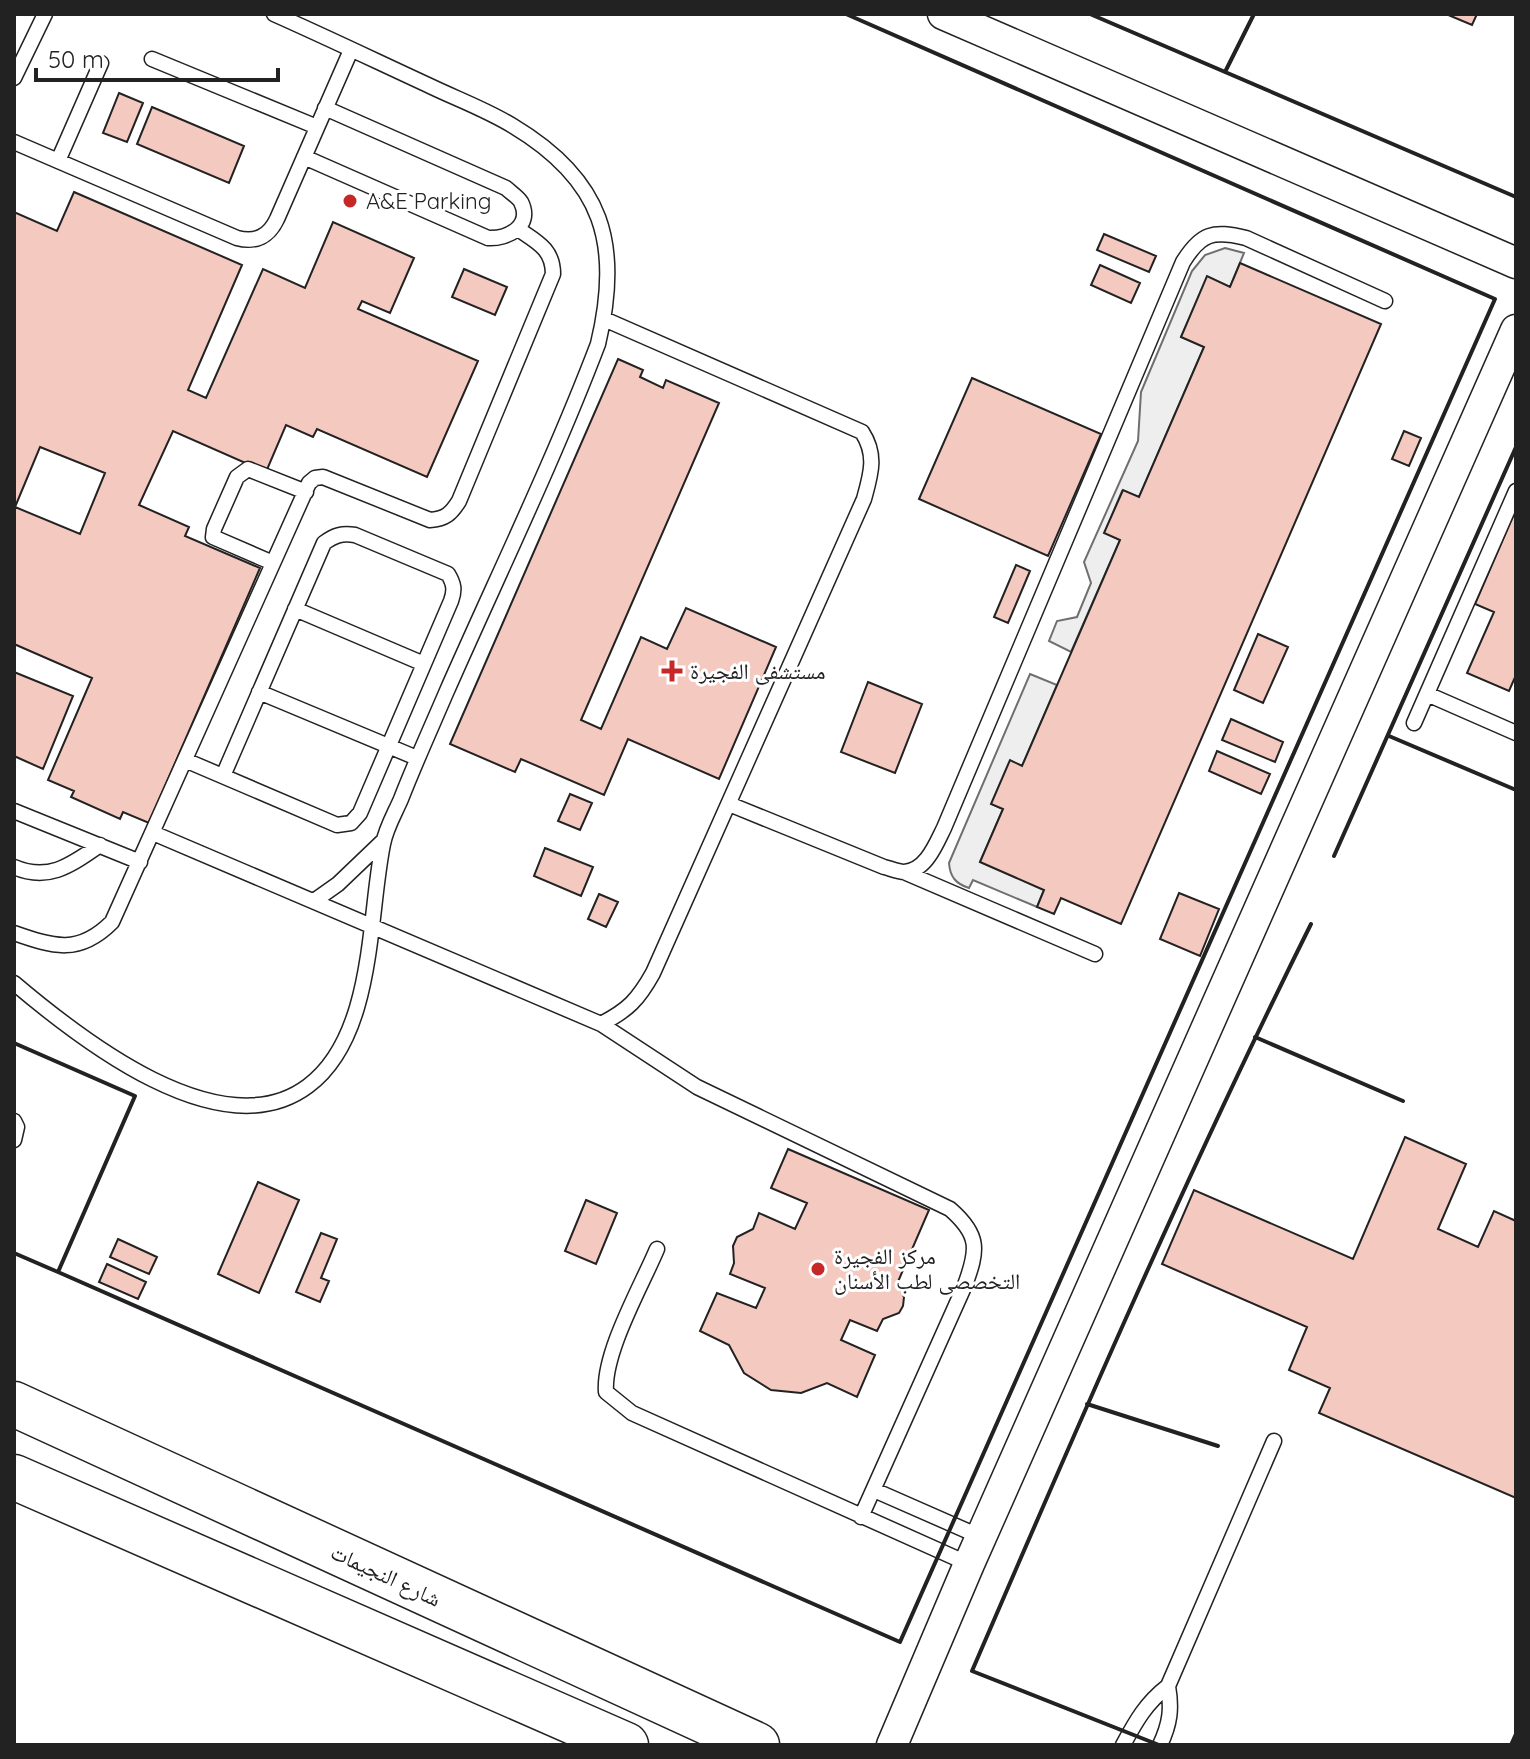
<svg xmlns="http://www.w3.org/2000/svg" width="1530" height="1759" font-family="Quicksand,'Noto Naskh Arabic',sans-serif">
<rect width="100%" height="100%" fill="#fff"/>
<!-- green -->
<path fill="#eee" stroke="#6f6f6f" stroke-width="2" d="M1225,248l19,5 -14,34 -22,-10 -27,60 23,10 -65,150 -17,-6 -17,41 15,8 -49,112 -22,-11 8,-20 20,-4 14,-34 -7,-21 54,-121 3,-49 51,-121 13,-16z
M1030,674l27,11 -35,81 -11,-5 -19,43 11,5 -23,53 64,28 -7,17 -64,-27 -4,8c-13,-4 -19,-11 -20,-25z"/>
<!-- building -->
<path fill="#f3c9c0" stroke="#222" stroke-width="2" fill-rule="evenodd" d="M1446,14h31l-5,11z
M119,93l24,10 -16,39 -24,-9z
M152,107l92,39 -15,37 -92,-39z
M74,192l168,73 -54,125 18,8 57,-129 42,19 28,-66 81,36 -24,55 -28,-12 -4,8 120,52 -51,116 -110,-48 -4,8 -27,-12 -20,47 -93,-41 -34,74 50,22 -4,9 75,32 -111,255 -26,-11 -3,7 -49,-22 3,-6 -26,-11 44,-102 -78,-34v-432l43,19zM40,447l65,26 -25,61 -65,-27z
M1104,234l52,22 -7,16 -52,-22z
M1240,263l141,61 -260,600 -60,-26 -7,16 -17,-7 7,-17 -64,-28 23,-53 -12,-5 19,-44 12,6 98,-226 -16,-7 19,-43 16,7 65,-150 -23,-10 26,-61 23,11z
M1100,265l40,18 -9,20 -40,-18z
M464,269l43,18 -12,28 -43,-18z
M618,359l25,11 -3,7 23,11 3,-8 53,23 -138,317 20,9 40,-92 26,12 19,-41 90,39 -57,132 -91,-40 -24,56 -83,-36 -6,13 -65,-28z
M972,378l129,56 -53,122 -129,-57z
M1404,431l17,7 -12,28 -17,-7z
M1516,509v166l-7,16 -42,-18 27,-61 -19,-8z
M1016,565l14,6 -22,52 -14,-6z
M1258,634l30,13 -25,56 -29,-13z
M14,672l59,24 -30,73 -29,-13z
M868,682l54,22 -27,69 -54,-21z
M1231,719l52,23 -8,20 -53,-22z
M1217,751l53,23 -9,20 -52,-23z
M570,794l22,9 -12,27 -22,-9z
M545,848l48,19 -12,29 -47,-20z
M1179,893l40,16 -19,47 -40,-17z
M599,894l19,8 -12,25 -18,-8z
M1405,1137l61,27 -28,65 40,18 16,-36 22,10v277l-197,-85 11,-25 -41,-18 18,-43 -145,-63 32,-74 159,69z
M788,1149l141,61 -32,74 7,13 -1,9 -4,7 -16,6 -6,12 -27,-11 -9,20 34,15 -18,42 -30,-14 -26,10 -30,-3 -27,-17 -15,-28 -29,-14 17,-38 39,15 9,-20 -35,-14 4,-11 -1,-17 4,-9 16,-8 6,-16 36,16 12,-26 -36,-15z
M258,1182l41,18 -40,93 -41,-19z
M586,1200l31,13 -21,51 -31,-13z
M321,1233l16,6 -16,39 8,3 -9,21 -24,-10z
M118,1239l39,18 -8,17 -39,-17z
M107,1264l39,18 -8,17 -39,-17z"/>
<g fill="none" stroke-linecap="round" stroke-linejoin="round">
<!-- service casing -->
<g stroke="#222" stroke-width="17">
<path id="service" d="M152,59l165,68
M14,78l31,-64
M14,142l223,96c19,5 32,-2 40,-19l74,-169
M304,157l184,81c20,1 45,-12 33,-36 -3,-5 -11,-10 -15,-14l-181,-80
M58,161l43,-98
M273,563l-60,-26 1,-8 23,-52 11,-8 58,23
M295,609l129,55
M259,692l158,66
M1427,694l89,39
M1414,723l102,-232
M185,760l152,65 14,-2 9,-10 91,-212c4,-11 3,-17 -3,-27l-93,-39c-13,-2 -20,0 -31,8l-101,233
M729,804l155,63c5,1 14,5 20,5 22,-1 32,-28 40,-44l239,-566c18,-29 30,-32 63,-24l139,63
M14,811l126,51
M153,833l448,191 96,63 253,122c30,26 28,41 15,76l-104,232
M14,867c35,15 57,-2 86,-22
M904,872l191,82
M314,901l24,-17 46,-44
M14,933c40,14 65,22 98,-11l197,-439 6,-5 8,-1 107,43c15,-1 21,-6 29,-19l94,-227c0,-25 -16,-32 -35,-45
M14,983c65,55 207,168 294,103 67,-50 60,-169 75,-242 3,-16 12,-31 18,-45 14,-36 30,-71 45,-106 51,-116 107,-231 152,-349 24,-100 5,-164 -85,-218 -26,-16 -56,-27 -83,-40 -52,-24 -104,-49 -156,-72
M601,1024c27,-14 37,-24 52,-51l211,-474c7,-25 13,-44 -2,-67l-258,-113
M14,1121l3,6 -3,13
M657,1249c-16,38 -54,104 -51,143l26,21 337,151
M874,1490l107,47
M1123,1745c13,-24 23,-42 45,-59l106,-245
M1160,1745c10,-21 12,-36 8,-59"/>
</g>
<!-- minor casing -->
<g stroke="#222" stroke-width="33">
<path id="minor" d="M943,14l573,249
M892,1745l77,-181 547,-1234"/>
</g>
<!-- primary casing -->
<g stroke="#222" stroke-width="47">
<path id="primary" d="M14,1404l743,341
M14,1477l612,268"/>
</g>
<!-- service -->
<use href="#service" stroke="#fff" stroke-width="14"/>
<!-- minor -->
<use href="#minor" stroke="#fff" stroke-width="30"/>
<!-- primary -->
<use href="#primary" stroke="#fff" stroke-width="44"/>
<!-- wall -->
<path stroke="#222" stroke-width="4" d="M1090,14l426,183
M1225,72l29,-58
M1389,736l127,54
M1334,856l182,-409
M1255,1037l148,64
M14,1043l121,53 -77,176 842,370 595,-1343 -649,-285
M14,1253l44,19
M1087,1404l131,42
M1159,1745l-187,-74c108,-251 217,-502 339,-747
M1511,1745l5,-11"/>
</g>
<!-- markers -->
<g fill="#c62828" stroke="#fff" stroke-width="3">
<circle cx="350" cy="201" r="8"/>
<path d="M668 659h8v8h8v8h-8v8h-8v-8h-8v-8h8z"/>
<circle cx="818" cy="1269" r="8"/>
</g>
<g text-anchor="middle" stroke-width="6" stroke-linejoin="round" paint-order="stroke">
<!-- poi labels -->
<g font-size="22" fill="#222" stroke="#fff" text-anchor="start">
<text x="366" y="209">A&amp;E Parking</text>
<text x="690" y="679">مستشفى الفجيرة</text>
<text x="834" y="1264">مركز الفجيرة<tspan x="834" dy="25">التخصصى لطب الأسنان</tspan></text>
</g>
<!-- street labels -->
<g font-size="22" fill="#222" stroke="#fff">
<text transform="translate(386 1575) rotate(25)" y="8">شارع النجيمات</text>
</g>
</g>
<!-- border -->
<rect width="1530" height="1759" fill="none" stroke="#222222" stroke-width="32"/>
<!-- scale -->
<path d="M36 68v12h242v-12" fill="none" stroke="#222222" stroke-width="4"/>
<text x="48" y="68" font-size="24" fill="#222222" stroke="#ffffff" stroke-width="6" paint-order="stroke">50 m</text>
</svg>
